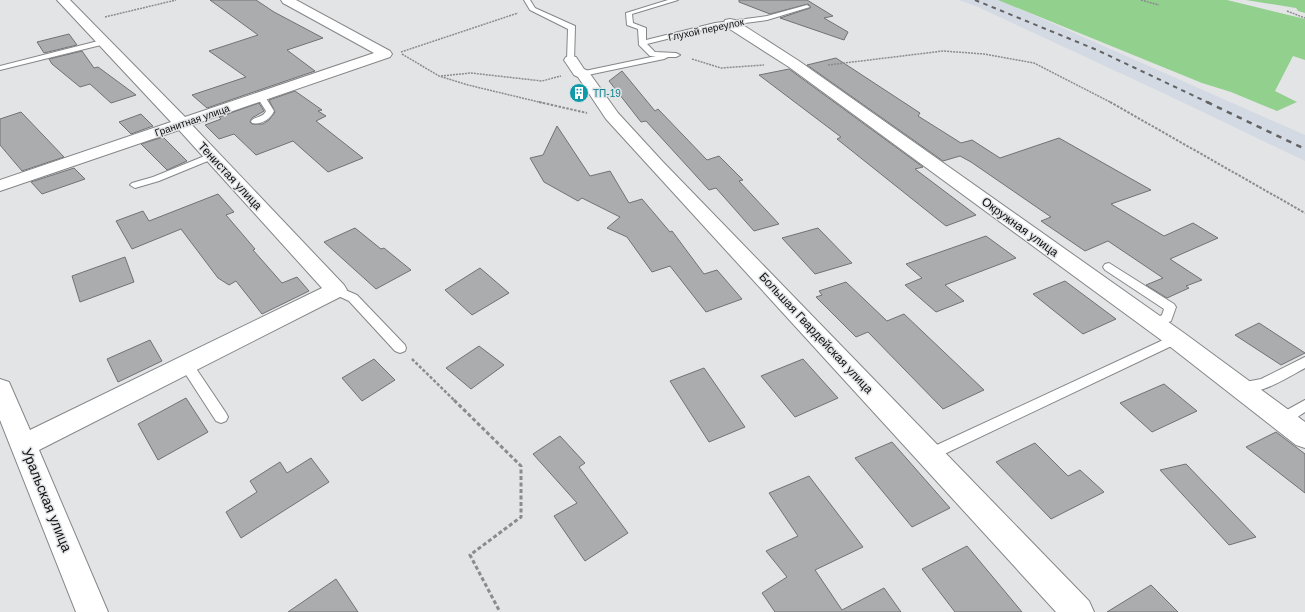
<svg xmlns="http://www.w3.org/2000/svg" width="1305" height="612" font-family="Helvetica,sans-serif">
<rect width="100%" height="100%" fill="#e3e4e6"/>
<!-- built -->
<path fill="#d4dae3" d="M959,0h39l6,2 301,133v26l-142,-68 -185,-86z"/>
<!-- green -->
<path fill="#92d08d" d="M998,0h229l78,19v41l-12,-4 -18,35 22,11 -20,9 -46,-19 -29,-9z
M1246,0h59v13l-7,-2 -2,-3z"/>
<!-- building -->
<path fill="#aaacae" stroke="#717275" d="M210,0h46l18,12 49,26 -36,12 28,21 -108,37 -15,-13 54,-18 -37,-26 49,-16z
M739,0h68l26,16 -9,2 24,14 -4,8 -64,-22 30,-10 1,-1 -3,-3 -38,10 -31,-12z
M69,34l8,11 -33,8 -7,-11z
M82,51l12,17 4,-1 38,28 -25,8 -21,-19 -10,3 -28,-23 -3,-5z
M836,58l84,55 -2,3 43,27 11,-3 28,18 59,-20 92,52 -40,14 53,32 29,-13 25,15 -48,21 32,21 -16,6 3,2 -22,10 -21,-13 17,-7 -55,-37 -23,10 -44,-30 10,-4 -80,-55 -11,-6 -17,5 -136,-96z
M789,69l134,98 -8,2 61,46 -30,11 -109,-87 4,-2 -82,-62z
M622,71l33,40 3,-2 49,51 12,-4 24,24 -4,1 40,43 -25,7 -38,-43 -7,2 -63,-69 -5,1 -32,-41z
M295,91l27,19 -4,1 8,5 -10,5 47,37 -35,14 -35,-31 -37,14 -22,-21 -15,5 -14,-14 16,-6 -2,-2 40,-14 5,8 -12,7 -2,4 2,2h11l6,-4 6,-8 -6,-12z
M21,112l43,45 -42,14 -22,-26v-26z
M141,114l12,12 -22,8 -12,-12z
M557,126l33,50 20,-5 19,32 13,-4 28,33 2,-1 32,43 13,-4 25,29 -36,13 -36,-46 -18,6 -25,-35 -20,-9 13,-11 -38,-19 -4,3 -34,-19 -14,-24 13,-3z
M163,137l24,24 -20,9 -26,-26z
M74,168l11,11 -43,15 -11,-12z
M218,194l16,18 -8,3 29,34 -2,1 29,33 15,-6 12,14 -47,23 -26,-33 -7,4 -11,-7 -37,-49 -49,20 -16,-28 27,-10 6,10z
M355,228l26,21 3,-1 27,22 -35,19 -52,-47z
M818,228l34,35 -37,11 -33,-36z
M986,236l30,22 -71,27 19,16 -28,11 -31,-27 17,-7 -16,-14z
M125,257l9,25 -54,20 -8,-26z
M480,268l29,25 -37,22 -27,-25z
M1065,281l51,38 -33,15 -50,-40z
M846,282l41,39 17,-7 80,76 -41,19 -75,-77 -12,5 -40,-40 6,-2 -3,-4z
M1259,323l46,30 -24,12 -46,-30z
M150,340l12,21 -44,21 -11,-23z
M479,346l25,19 -33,24 -25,-21z
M374,359l21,21 -33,21 -20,-23z
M803,359l35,39 -43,19 -34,-41z
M704,368l41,59 -36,15 -39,-61z
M1164,384l33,27 -45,21 -32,-29z
M186,398l22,34 -50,28 -20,-36z
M1276,432l29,22v39l-59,-46z
M560,436l25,27 -6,4 49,66 -43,28 -31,-45 23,-13 -44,-49z
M892,442l58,66 -38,19 -57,-69z
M1035,443l33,33 12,-6 24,22 -53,27 -55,-57z
M311,458l18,24 -88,56 -15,-26 31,-20 -7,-11 30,-19 7,11z
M1186,464l70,73 -27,8 -69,-75z
M809,476l54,71 -48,23 27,40 42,-22 17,24h-126l-13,-19 25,-16 -21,-26 32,-15 -29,-43z
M967,546l55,66h-67l-33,-43z
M336,579l22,33h-70z
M1151,585l27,27h-71z"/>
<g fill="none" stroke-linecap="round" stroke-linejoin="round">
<!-- service casing -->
<g stroke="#848688" stroke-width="2">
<path id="service" d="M524,0h6l5,8 40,18 -1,36h-3l-4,-2 1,-31 -38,-19z
M668,0h10l-46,14 1,9 13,5v12l69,-17 52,-7 40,-11 3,2 -43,13 -52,7 -68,17 8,8 21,1 4,2 -4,2h-8l-4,2 -81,17h-3v-4l76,-16h-6l-11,-11 -1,-16 -11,-4 -1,-12z
M102,40l4,2 -1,2 -105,26v-4z
M261,94l3,1 10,16c-3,8 -13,14 -22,12l-1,-2c4,-5 12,-3 15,-10l-9,-14z
M212,153l5,3 -2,2 -56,23 -24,7 -5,-3 2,-2 21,-6z
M1109,263l65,41 2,3 -5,14 -16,7 -4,-1 -2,-3 2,-3 11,-6 2,-6 -59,-39 -2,-3 2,-3z
M336,286l21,9 48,50 1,3 -1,3 -5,2 -5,-2 -46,-50 -17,-8 -2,-3 2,-3z
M1176,334l4,2 2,3 -2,3 -244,116 -5,2 -5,-2 -2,-4 2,-4z
M1305,357v11c-18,10 -49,30 -70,24l-2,-4 2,-4 26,-5z
M186,359l5,2 35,52 2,4 -2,4 -5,2 -5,-2 -35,-54 -2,-3 2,-3z
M1305,400v12c-8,5 -19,15 -29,12l-2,-4 2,-4z"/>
</g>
<!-- minor casing -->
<g stroke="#848688" stroke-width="2">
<path id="minor" d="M57,0h13l115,117 189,-64 -91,-50 -2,-3h15l94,51 2,3 -2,3 -198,68 152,160 3,5 -3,5 -305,155 69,162h-32l-76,-192v-41l9,3 21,48 292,-142 -143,-158 -179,61v-11l171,-58z
M730,19l5,1 64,41 385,272 121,89v26l-9,-3 -128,-100 -379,-278 -64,-41 -1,-3 1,-3z
M571,56l5,1 8,12 4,2 30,42 45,49 426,439 5,11h-38l-450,-493 -28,-42 -4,-2 -10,-15 2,-3z"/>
</g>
<!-- path-far3 -->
<path stroke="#8a8b8d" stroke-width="1.5" stroke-dasharray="2 1" stroke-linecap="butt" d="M1141,0l18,5
M1287,11l18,7
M105,17l71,-17
M401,52l117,-39
M402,54l37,22 29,9 75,18
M692,59l29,9 43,-3
M828,65l115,-14 41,3 50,9 78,40
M441,76l30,-3 71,8 19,-5"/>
<!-- path-far2 -->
<path stroke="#8a8b8d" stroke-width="2" stroke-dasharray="2.5 1.5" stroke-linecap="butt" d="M539,102l48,11
M1110,102l195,111"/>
<!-- path-far1 -->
<path stroke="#8a8b8d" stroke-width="2.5" stroke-dasharray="3 2" stroke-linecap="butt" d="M412,359l43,42"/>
<!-- path -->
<path stroke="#8a8b8d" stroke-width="3" stroke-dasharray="4 2.5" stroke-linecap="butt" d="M454,400l67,66v51l-51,38 30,57"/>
<!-- service -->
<use href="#service" fill="#fff" fill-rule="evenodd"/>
<!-- minor -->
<use href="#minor" fill="#fff" fill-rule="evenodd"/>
<!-- rail-far1 -->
<path stroke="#636364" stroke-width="2" stroke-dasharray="4.5 4.5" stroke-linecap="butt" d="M975,0l122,50 112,53"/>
<!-- rail -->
<path stroke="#636364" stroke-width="2.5" stroke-dasharray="5.5 5.5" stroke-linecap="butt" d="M1207,102l98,47"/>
</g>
<!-- icons -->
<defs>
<g id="building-disc" transform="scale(1)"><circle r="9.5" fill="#0f9aa8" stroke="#e3e4e6"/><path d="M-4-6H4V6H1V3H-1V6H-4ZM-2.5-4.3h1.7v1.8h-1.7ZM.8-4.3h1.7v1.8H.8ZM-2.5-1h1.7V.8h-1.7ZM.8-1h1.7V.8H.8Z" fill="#fff"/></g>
</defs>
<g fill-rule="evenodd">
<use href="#building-disc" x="579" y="93"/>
</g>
<g text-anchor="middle" stroke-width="3" stroke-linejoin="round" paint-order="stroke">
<!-- far-street labels -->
<g font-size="10" fill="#101011" stroke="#e3e4e6">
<text transform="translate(706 29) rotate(-12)" y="4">Глухой переулок</text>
<text transform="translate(192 120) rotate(-19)" y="4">Гранитная улица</text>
</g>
<!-- far-culture labels -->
<g font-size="10" fill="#0d838f" stroke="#e3e4e6" text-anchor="start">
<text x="593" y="97">ТП-19</text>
</g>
<!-- street labels -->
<g font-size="12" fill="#101011" stroke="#e3e4e6">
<text transform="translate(230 176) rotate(47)" y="4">Тенистая улица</text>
<text transform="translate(1020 227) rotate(36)" y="4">Окружная улица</text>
<text transform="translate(816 333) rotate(47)" y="4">Большая Гвардейская улица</text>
</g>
<!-- near-street labels -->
<g font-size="14" fill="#101011" stroke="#e3e4e6">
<text transform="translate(47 500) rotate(68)" y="5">Уральская улица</text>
</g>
</g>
</svg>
